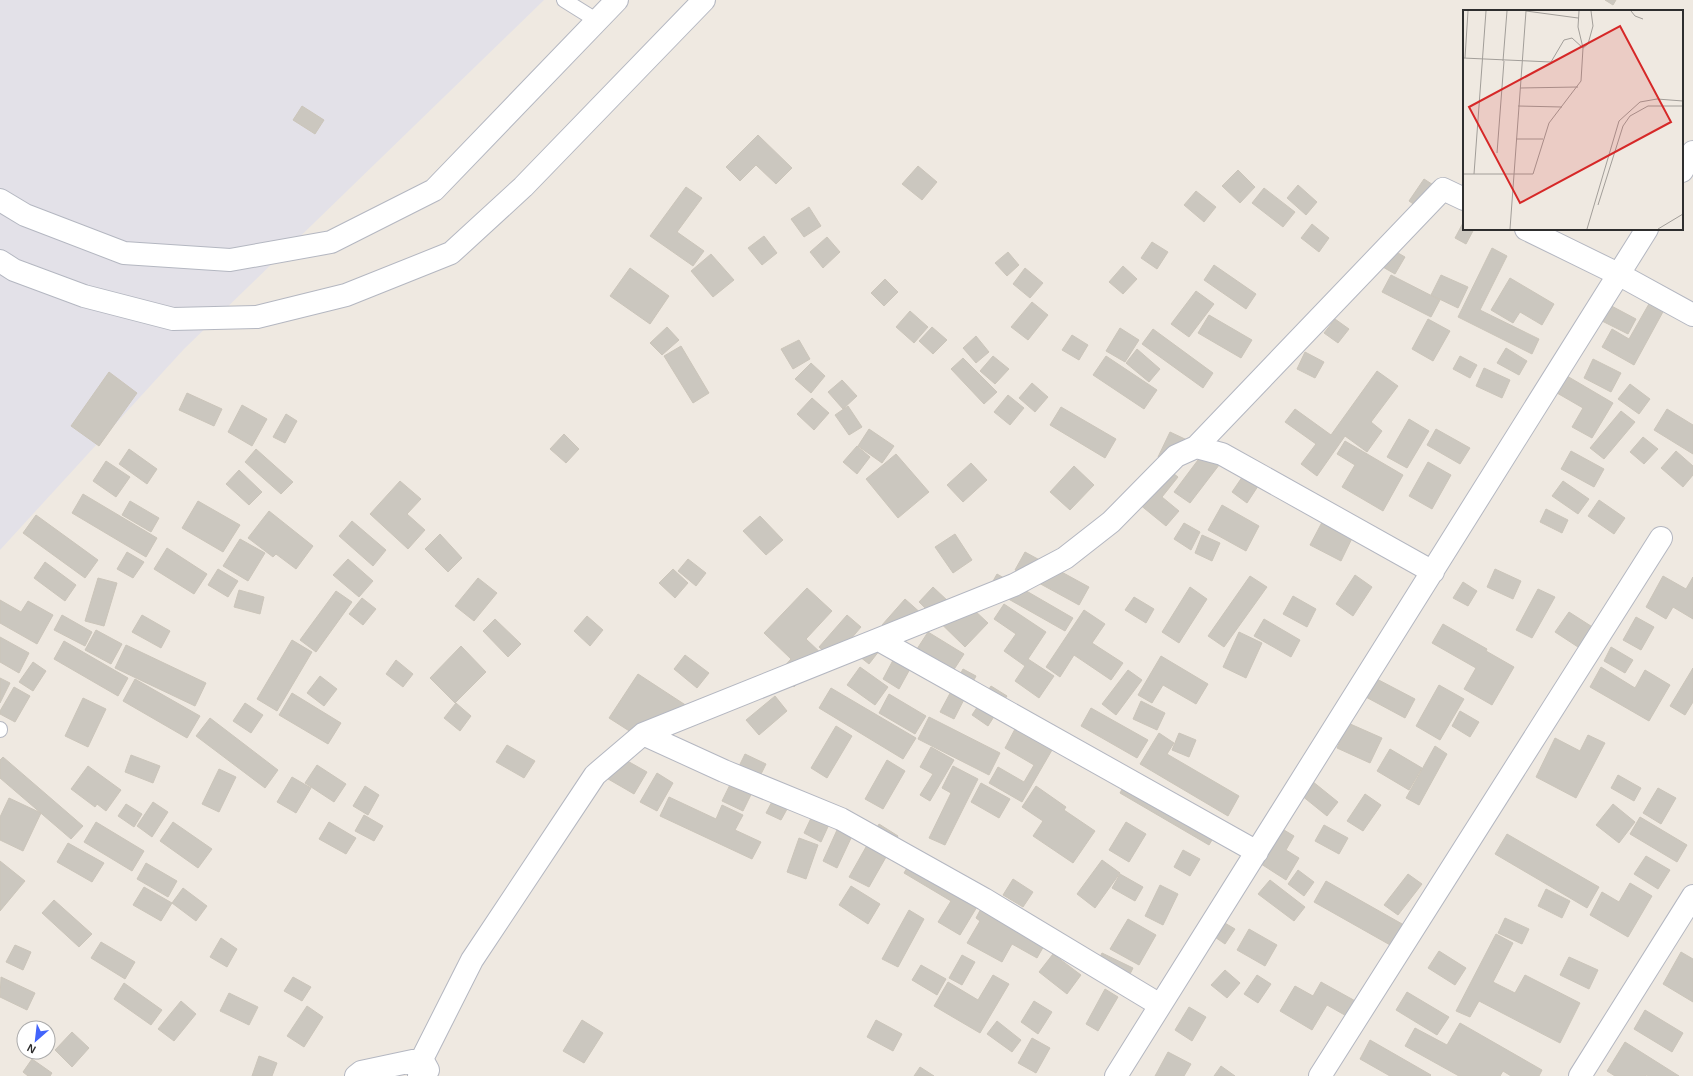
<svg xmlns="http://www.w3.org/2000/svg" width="1693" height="1076" font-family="Helvetica,sans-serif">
<rect width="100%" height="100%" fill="#efe9e1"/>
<!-- industrial -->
<path fill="#e3e1e8" d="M0,0h544l-360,349 -184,201z"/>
<!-- building -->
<path fill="#cbc7bf" stroke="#cbc5ba" d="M1605,0h11l-3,5z
M302,106l22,14 -9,14 -22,-14z
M758,135l34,33 -16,16 -20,-19 -16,16 -14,-14z
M918,166l19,16 -15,18 -20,-16z
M1238,170l17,17 -15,16 -18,-17z
M1424,179l14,9 -16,22 -13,-9z
M1298,185l19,17 -11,13 -19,-17z
M686,187l16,11 -25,34 27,19 -11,15 -43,-30z
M1264,188l31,24 -12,15 -31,-24z
M1196,191l20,16 -12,15 -20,-17z
M809,207l12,19 -17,11 -13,-18z
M1464,221v8h10l-8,15 -11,-6z
M1312,224l17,14 -10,14 -18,-14z
M764,236l13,17 -15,12 -14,-17z
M827,237l13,15 -17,16 -13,-16z
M1152,242l16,10 -11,17 -16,-11z
M1379,242l26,15 -10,17 -26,-15z
M1492,248l15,8 -27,54 59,29 -7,15 -74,-37z
M1008,252l11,13 -12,11 -12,-13z
M711,254l23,26 -21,17 -22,-26z
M1214,265l42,29 -10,15 -42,-29z
M1123,266l14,13 -14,15 -14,-12z
M630,268l39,28 -19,28 -40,-28z
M1025,268l18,15 -13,15 -17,-14z
M1391,275l49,25 -9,17 -49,-25z
M1441,275l27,12 -10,21 -27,-13z
M1510,278l44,26 -12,21 -22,-13 -7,11 -22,-13z
M885,279l13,13 -14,14 -13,-13z
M1196,291l18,13 -25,33 -18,-13z
M1032,302l16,13 -20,25 -17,-13z
M1604,302l32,17 -8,15 -32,-16z
M1650,302l14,8 -30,55 -32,-18 10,-18 17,10z
M910,311l18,16 -14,16 -18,-16z
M1209,315l43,25 -11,18 -43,-25z
M1335,319l14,10 -11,14 -14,-10z
M1428,319l22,12 -17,30 -21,-12z
M667,327l12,13 -17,15 -12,-12z
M932,327l15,13 -14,14 -14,-13z
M1120,328l19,12 -14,22 -19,-11z
M1153,329l60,44 -10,15 -61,-44z
M1072,335l16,10 -9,15 -17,-10z
M976,336l13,16 -13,11 -13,-15z
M799,340l11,19 -17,10 -12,-20z
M681,346l28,47 -16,10 -29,-47z
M1506,348l21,13 -8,14 -22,-12z
M1137,349l23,20 -11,13 -23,-19z
M1305,352l19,10 -9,16 -18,-9z
M993,356l16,13 -14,15 -15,-13z
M1106,356l51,34 -13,19 -51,-34z
M1460,356l17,9 -7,13 -17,-9z
M963,358l34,34 -13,12 -33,-35z
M1593,359l28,14 -10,19 -27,-14z
M811,363l14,13 -14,17 -16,-14z
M1484,368l26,12 -8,18 -26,-12z
M1377,371l21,15 -27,36 11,9 -15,21 -22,-16 -28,40 -16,-12 15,-20 -31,-22 10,-13 36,26z
M109,372l28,21 -38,53 -28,-20z
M1567,376l46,27 -21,35 -20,-11 11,-19 -26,-15z
M842,380l15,16 -14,13 -15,-17z
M1032,383l16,14 -13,15 -16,-14z
M1630,384l20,15 -11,15 -21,-15z
M187,393l35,16 -8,17 -35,-16z
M1008,395l16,13 -14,17 -16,-13z
M812,398l17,15 -15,17 -17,-16z
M242,405l25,14 -15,27 -24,-14z
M848,406l14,21 -13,8 -14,-20z
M1061,407l55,32 -11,19 -55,-33z
M1667,409l26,16v29l-39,-24z
M1621,411l14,11 -31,37 -14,-11z
M286,414l11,7 -12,22 -12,-6z
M1409,419l20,12 -22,37 -20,-11z
M869,429l25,17 -12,17 -24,-17z
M1436,429l34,19 -10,16 -33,-19z
M1170,432l17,8 -12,25 -17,-8z
M564,434l15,15 -13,14 -16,-14z
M1643,437l15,12 -14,15 -14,-12z
M1213,440l16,12 -39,51 -16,-11z
M1345,441l58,34 -20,36 -41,-24 13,-22 -18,-11z
M857,446l13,11 -13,17 -14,-12z
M129,449l28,20 -10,15 -28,-20z
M256,449l37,33 -12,12 -36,-32z
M1571,451l33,18 -10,18 -33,-18z
M1676,451l17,15v9l-10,12 -22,-19z
M896,454l33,38 -31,26 -32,-39z
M1156,460l22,17 -16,20 17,14 -13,15 -38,-31z
M106,461l24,16 -14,20 -23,-16z
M1428,462l23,13 -19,34 -23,-13z
M971,463l16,17 -24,22 -16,-17z
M1074,466l20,19 -24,25 -20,-18z
M1249,467l15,10 -17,26 -15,-11z
M239,470l23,22 -13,13 -23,-21z
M400,481l21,18 -14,15 18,16 -17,19 -38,-35z
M1563,481l26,18 -11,15 -26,-18z
M83,494l74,44 -11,19 -74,-44z
M1599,500l26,18 -11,16 -26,-18z
M130,501l29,17 -8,14 -29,-17z
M198,501l42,24 -17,27 -41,-24z
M1222,505l37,21 -13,25 -38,-21z
M1546,509l22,11 -6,13 -22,-11z
M269,511l44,35 -17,23 -20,-15 -3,3 -25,-19z
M1328,511l30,15 -17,35 -31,-16z
M36,515l62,45 -13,18 -62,-45z
M760,516l23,24 -17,15 -23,-24z
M352,521l34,29 -13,16 -34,-30z
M1184,523l16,9 -9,18 -17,-11z
M440,534l22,24 -14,14 -23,-23z
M955,534l17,26 -19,13 -18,-26z
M1202,535l18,8 -8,18 -17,-8z
M240,539l25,14 -17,28 -25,-15z
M167,548l40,26 -13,20 -40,-25z
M127,552l17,10 -11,16 -16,-9z
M1025,552l64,35 -10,18 -64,-35z
M348,559l25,22 -14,16 -26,-22z
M688,559l18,14 -10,13 -18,-15z
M45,562l31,23 -11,16 -31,-23z
M218,569l20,12 -10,16 -20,-12z
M673,569l15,14 -13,15 -16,-15z
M1495,569l26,12 -8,18 -26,-12z
M997,574l76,44 -8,13 -76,-43z
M1355,575l17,12 -19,29 -17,-12z
M1250,576l17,11 -43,60 -16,-11z
M1663,576l23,13 7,-12v42l-20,-12 -7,12 -20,-12z
M98,578l19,5 -13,43 -19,-5z
M478,578l19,15 -23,28 -19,-15z
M1463,582l14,9 -9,15 -15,-8z
M933,587l32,30 8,-8 15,14 -23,24 -46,-45z
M1190,587l17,12 -28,44 -17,-11z
M807,588l25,23 -26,28 18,17 -30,31 -15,-15 12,-13 -27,-26z
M1538,589l17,8 -23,41 -16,-8z
M239,590l25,7 -4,17 -26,-7z
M336,591l16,11 -36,50 -16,-12z
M1293,596l23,13 -9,18 -24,-13z
M1134,597l20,12 -8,14 -21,-13z
M362,598l14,11 -13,16 -14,-11z
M905,599l18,16 -24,26 -17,-16z
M0,600l21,12 7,-11 25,14 -16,29 -37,-21z
M1004,604l42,28 -18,27 26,17 -15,22 -24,-17 10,-15 -21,-15 12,-17 -22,-15z
M1084,610l21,14 -13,19 31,20 -12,17 -37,-25 -14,22 -14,-10z
M1569,612l25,16 -13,21 -26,-17z
M62,615l30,17 -7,14 -31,-16z
M142,615l28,16 -9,17 -29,-16z
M847,615l14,12 -28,33 -14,-13z
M587,616l16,14 -13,16 -16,-15z
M1636,617l18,10 -13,23 -18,-10z
M495,619l26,25 -13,13 -25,-26z
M1264,619l36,21 -9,17 -37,-21z
M1443,624l44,25 -1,2 28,16 -22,38 -28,-16 12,-21 -44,-25z
M96,630l26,14 -11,20 -26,-14z
M928,632l36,22 -11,17 -36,-22z
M1239,632l23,11 -16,35 -23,-11z
M0,637l29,16 -10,20 -19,-11z
M292,640l20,12 -35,59 -20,-12z
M64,641l64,37 -10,18 -64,-37z
M886,642l-17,22 -14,-11z
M126,645l80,38 -11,23 -80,-38z
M461,646l25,26 -31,31 -25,-25z
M1611,647l22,13 -8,13 -21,-12z
M899,649l17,9 -17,31 -16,-10z
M685,655l24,18 -12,15 -23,-19z
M1161,656l47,28 -12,20 -33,-19 -11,18 -14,-8z
M396,660l17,14 -10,13 -17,-13z
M33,662l13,9 -13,20 -14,-9z
M860,667l28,20 -13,18 -28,-20z
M1601,667l34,21 10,-18 25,15 -21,36 -59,-34z
M1693,668v34l-8,13 -15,-9z
M963,669l13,7 -22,43 -14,-7z
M1128,670l14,10 -26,35 -14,-11z
M638,674l49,32 -28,44 -50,-32z
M320,676l17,13 -13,17 -17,-13z
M1373,677l42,22 -10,19 -41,-22z
M0,678l10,5 -10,20z
M135,679l65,37 -13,22 -64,-37z
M1439,685l25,14 -24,41 -24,-14z
M991,686l16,10 -19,30 -16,-11z
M14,687l16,9 -15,26 -15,-8v-3z
M831,688l85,50 -13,21 -84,-51z
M292,693l49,30 -13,21 -49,-29z
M889,694l37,22 -11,18 -36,-21z
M775,696l12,15 -28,24 -13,-15z
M83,698l23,11 -18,38 -23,-11z
M1141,701l24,12 -8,17 -24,-11z
M245,703l18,12 -12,18 -18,-12z
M456,703l15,13 -11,15 -16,-13z
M1091,708l57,32 -11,18 -56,-32z
M1460,711l19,11 -9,15 -18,-11z
M929,717l71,36 -11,22 -71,-36z
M210,718l68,52 -13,18 -69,-52z
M1348,723l34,15 -12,25 -33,-15z
M836,726l16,10 -25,42 -16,-10z
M1015,729l37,21 -30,52 -33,-19 9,-16 26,15 10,-17 -29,-17z
M1159,733l15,10 -7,11 72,42 -11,20 -88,-52z
M1179,733l17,7 -7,17 -17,-7z
M1588,735l17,8 -29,55 -40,-21 19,-39 25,13z
M507,745l28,16 -11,17 -28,-16z
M1435,746l12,8 -28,51 -13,-7z
M931,747l23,13 -24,41 -10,-6 13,-21 -13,-7z
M1390,749l32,19 -13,22 -32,-19z
M615,754l32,18 -13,22 -31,-18z
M745,754l21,10 -23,47 -21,-10z
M131,755l29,11 -7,17 -28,-11z
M3,757l80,69 -12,13 -71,-61v-18z
M887,760l18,11 -22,38 -18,-10z
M317,765l29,19 -12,18 -29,-19z
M88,766l33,24 -15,21 -9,-7 -2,3 -24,-18z
M953,766l25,13 -33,66 -16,-7 22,-45 -9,-5z
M219,769l17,8 -17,35 -17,-8z
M657,773l16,10 -16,28 -17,-9z
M1131,773l90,52 -12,20 -89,-52z
M1618,775l23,13 -7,13 -23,-13z
M292,777l19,11 -15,25 -19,-11z
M1312,781l26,21 -11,14 -26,-21z
M782,783l15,8 -16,29 -15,-7z
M981,783l29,16 -11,19 -28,-16z
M365,786l14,9 -11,20 -15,-9z
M1036,786l30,21 -2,3 31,21 -22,32 -40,-27 10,-15 -21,-14z
M1658,788l18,10 -15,26 -18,-11z
M1365,794l16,11 -18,26 -16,-10z
M669,797l47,22 6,-14 21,10 -8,15 26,12 -9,17 -92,-43z
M9,798l32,15 -18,38 -23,-11v-23z
M819,801l17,8 -15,33 -17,-9z
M153,802l15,10 -16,25 -15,-11z
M126,804l16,10 -8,13 -16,-11z
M1613,804l22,18 -16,21 -23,-18z
M364,815l19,11 -9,15 -19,-10z
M1640,817l47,28 -10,17 -47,-28z
M96,822l48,29 -12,20 -48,-29z
M173,822l39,27 -14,19 -38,-27z
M329,822l27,16 -10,16 -27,-15z
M1126,822l20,12 -17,28 -20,-12z
M879,824l19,12 -29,51 -20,-10z
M1324,825l24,13 -9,16 -24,-13z
M1279,827l15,9 -8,14 13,8 -13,22 -28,-18z
M837,830l15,6 -15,32 -14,-7z
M1507,834l92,53 -12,21 -92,-54z
M799,838l19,7 -12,34 -19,-7z
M68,843l36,20 -12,19 -35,-20z
M1183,850l17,9 -10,17 -16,-9z
M917,851l69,41 -26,43 -22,-13 13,-21 -47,-28z
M1646,856l24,14 -12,19 -24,-15z
M1102,860l18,13 -25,35 -18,-14z
M0,861l25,20 -25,30z
M146,863l31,18 -9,16 -31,-18z
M1298,870l16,12 -10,14 -16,-12z
M1120,874l23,13 -8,14 -23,-13z
M1408,874l14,10 -24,31 -14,-10z
M1013,879l20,13 -10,15 -20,-12z
M1270,880l35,27 -11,14 -36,-27z
M1326,881l85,48 -12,21 -85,-48z
M1630,883l22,13 -24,41 -38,-22 12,-23 17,10z
M1160,885l18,9 -15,31 -18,-9z
M851,886l29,18 -12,20 -29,-19z
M144,887l28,16 -11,18 -28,-16z
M183,888l24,18 -11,15 -24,-18z
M1546,889l24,12 -8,17 -24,-12z
M54,900l38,34 -13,13 -37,-34z
M985,901l64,36 -12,21 -25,-14 -10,18 -35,-19 13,-22 -4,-3z
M909,910l15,9 -26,48 -16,-8z
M1505,918l24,11 -7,15 -24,-11z
M1128,919l28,16 -17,30 -29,-16z
M1218,919l17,10 -10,15 -16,-11z
M1249,929l28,16 -12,21 -28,-16z
M1496,934l17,9 -20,39 22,11 10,-18 55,28 -20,40 -81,-42 -9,16 -14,-6z
M221,938l16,11 -10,18 -17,-10z
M101,942l34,20 -10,17 -34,-21z
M15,945l16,7 -8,18 -17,-8z
M1439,951l27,17 -11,17 -27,-17z
M1681,952l12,7v43l-30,-18z
M1102,953l31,15 -7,14 -31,-15z
M1053,954l28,21 -14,19 -28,-22z
M962,955l13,7 -13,23 -13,-7z
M1569,957l29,13 -9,19 -29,-14z
M921,965l25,14 -9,16 -25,-15z
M1225,970l15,13 -13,15 -16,-13z
M993,975l16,9 -29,49 -46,-27 14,-24 30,18z
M1257,975l14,9 -13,19 -14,-9z
M1,977l34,16 -8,17 -27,-13z
M293,977l18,10 -9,14 -18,-10z
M1321,982l38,21 -9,15 -23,-13 -15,25 -32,-19 15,-25 18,10z
M124,983l38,27 -11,15 -37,-26z
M1105,989l13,8 -20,34 -12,-7z
M1407,992l42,25 -12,18 -41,-25z
M229,993l29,14 -9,18 -29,-14z
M181,1001l15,13 -22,27 -16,-12z
M1034,1001l18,11 -14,22 -17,-12z
M307,1006l16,11 -19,30 -17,-11z
M1189,1007l17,10 -14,24 -17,-11z
M1645,1010l38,23 -11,19 -38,-23z
M582,1020l21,13 -19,30 -21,-12z
M876,1020l26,14 -9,17 -26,-14z
M997,1021l24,19 -9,12 -25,-18z
M1460,1023l82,47 -3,6h-28l-8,-5 -3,5h-41l-54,-30 10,-18 32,17z
M72,1032l17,16 -17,19 -17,-17z
M1032,1038l18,10 -14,25 -18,-10z
M1370,1040l61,35 -1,1h-40l-30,-17z
M1625,1042l54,34h-31l-2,-1 -1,1h-30l-8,-5z
M1168,1052l23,12 -7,12h-29z
M259,1056l18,7 -5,13h-20z
M32,1059l20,14 -2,3h-22l-5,-4z
M1221,1066l14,10h-21z
M920,1067l14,9h-20z"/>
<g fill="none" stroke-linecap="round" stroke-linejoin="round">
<!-- service casing -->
<g stroke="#b4b7c1" stroke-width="16">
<path id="service" d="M564,0l32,20
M0,730v-1"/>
</g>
<!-- minor casing -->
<g stroke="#b4b7c1" stroke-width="24">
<path id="minor" d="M1682,171l11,-19
M1526,229l94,46 73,40
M1196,447l26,7 211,118
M879,640l378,212
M643,734l81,37 117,48 143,80 176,106
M356,1076l5,-4 61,-13 6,11
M419,1076l3,-17 50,-99 123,-185 48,-41 371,-149 51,-27 46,-36 65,-66 20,-9 247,-258 21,10
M1116,1076l531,-847
M1320,1076l341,-538
M1580,1076l113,-180"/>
</g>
<!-- secondary casing -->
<g stroke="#b4b7c1" stroke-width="24">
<path id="secondary" d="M0,200l25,15 99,38 106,7 101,-18 103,-52 183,-190
M0,261l14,9 70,26 89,23 84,-2 89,-22 105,-42 72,-66 181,-187"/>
</g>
<!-- service -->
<use href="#service" stroke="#fff" stroke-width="14"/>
<!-- minor -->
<use href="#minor" stroke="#fff" stroke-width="22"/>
<!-- secondary -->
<use href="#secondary" stroke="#fff" stroke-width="22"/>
</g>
<!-- overview -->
<g transform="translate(1463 10)">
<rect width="220" height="220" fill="#efe9e1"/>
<path fill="none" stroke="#a29e99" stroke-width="1" d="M63,1l52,7M168,1l4,5 8,3M0,48l88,4 13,-22 8,-2 11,10 5,-4 5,-18 -2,-15M2,48l3,-47M40,51l4,-50M57,78l58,-1M55,96l44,1M53,129h27M34,143l7,-92M0,164h70l16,-51 32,-42 2,-33 -5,-21 1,-16M11,164l12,-163M135,195l25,-79 7,-10 18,-10h35M47,219l16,-218M124,219l32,-108 21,-19 17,-3 26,2M195,219l25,-15"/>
<path fill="#d62828" fill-opacity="0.15" stroke="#d62828" stroke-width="2" d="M157,16l51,96 -151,81 -51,-96z"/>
<rect width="220" height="220" fill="none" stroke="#2e2e2e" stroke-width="2"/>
</g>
<!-- north arrow -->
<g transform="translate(36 1040) rotate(208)"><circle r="19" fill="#ffffff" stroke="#ababab"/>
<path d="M0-3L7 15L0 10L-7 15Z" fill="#4264fb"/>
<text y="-6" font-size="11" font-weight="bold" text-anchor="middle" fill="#2e2e2e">N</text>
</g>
</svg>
